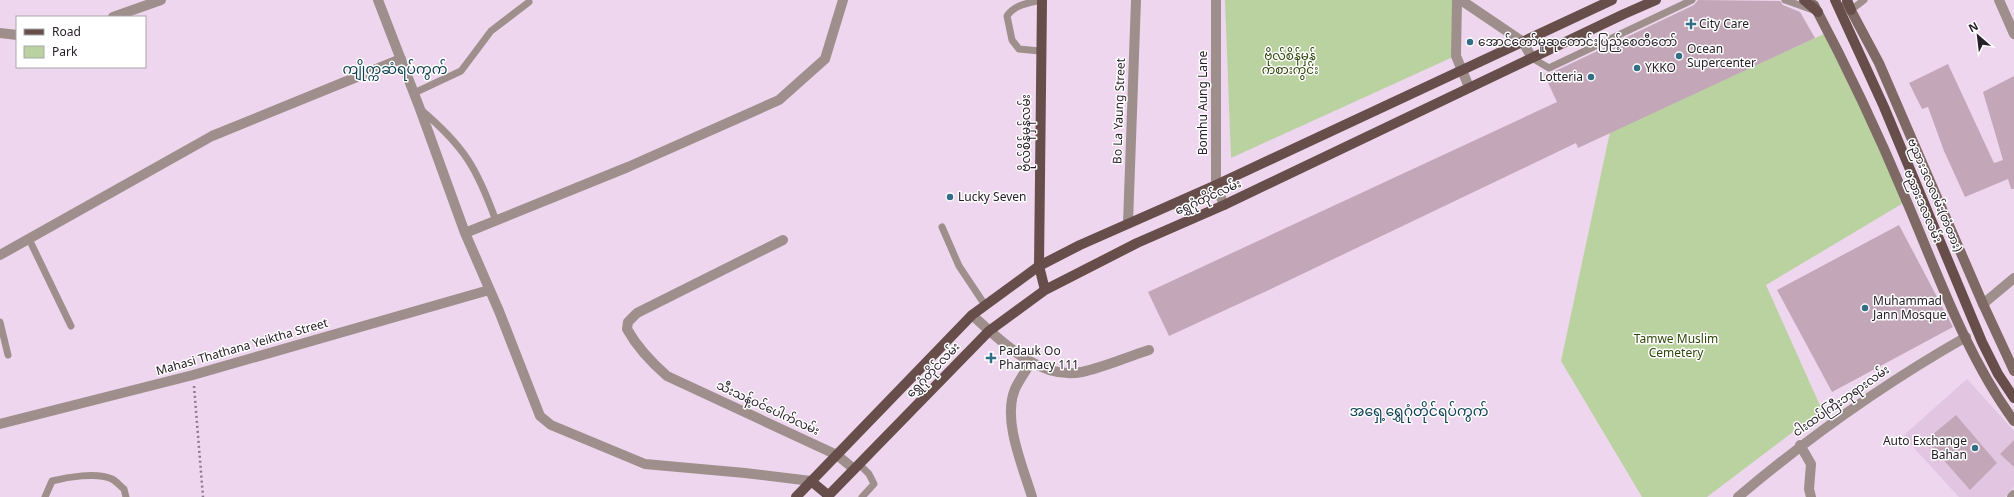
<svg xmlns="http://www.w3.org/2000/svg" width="2014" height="497" font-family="'Noto Sans','Noto Sans Myanmar',sans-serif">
<rect width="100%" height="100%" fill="#eed6ee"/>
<!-- built -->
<path fill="#e1c5e1" d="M1967,379l47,52v56l-9,10h-46l-56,-61z"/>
<!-- green -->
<path fill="#bad29f" d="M1225,0h227l1,57 -222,101z
M1826,33l79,169 -139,83 56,125 -115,87h-65l-81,-136 49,-229z"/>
<!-- building -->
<path fill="#c3a7b9" d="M1698,0l82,1 3,4 17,7 15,26 -237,110 -2,-5 -303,145 -104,48 -21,-44 409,-190 -13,-28 7,-1 143,-68z
M1948,64l46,99 9,-3 -20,-68 31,-16v113h-3l-3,-10 -43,18 -21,-46 -16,-44 -6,2 -13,-26z
M1899,225l54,102 -121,65 -55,-102z
M1956,415l41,48 -27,27 -44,-50z
M2014,440v27l-14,-13z"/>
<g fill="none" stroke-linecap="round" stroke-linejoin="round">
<!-- path -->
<path stroke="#8b7b8b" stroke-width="2.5" stroke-dasharray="2 3" stroke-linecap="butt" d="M194,386l9,111"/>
<!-- service -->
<path stroke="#9e8f8c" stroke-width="7" d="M1785,0l28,10
M1851,10l13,-10
M1040,51l-21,-2 -7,-9 -5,-24c8,-12 22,-13 35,-16
M1532,58l17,10 143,-68
M414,93l47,-22 30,-40 38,-29
M420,109c44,37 57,59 76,112
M942,227l17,39 26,39
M29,239l42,87
M0,322l8,33
M859,464l10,10 5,10 -12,13
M45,497l7,-16c15,-4 45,-9 60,-2 4,2 8,7 12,10l2,8"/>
<!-- minor -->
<path stroke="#9e8f8c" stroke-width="10" d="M378,0l42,109 45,124 34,78 41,105 11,9 94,39 100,9 66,8
M1216,0v185l8,20
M1457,0l-1,56 13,31
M1461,0l62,42 9,16
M1999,0l15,34
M113,17l48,-17
M0,33l17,2
M1128,223l8,-223
M465,233l163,-66 151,-67 46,-41 18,-59
M783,240l-146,73 -9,9 -1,7c10,18 24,33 40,47l170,79 17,14
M0,255l212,-119 189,-77
M1983,304l31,-26
M972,315c29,26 68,66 110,57 23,-5 45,-15 67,-22
M1031,362c-5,9 -12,18 -16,27 -13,31 8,78 17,108
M0,424l193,-49 296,-85
M1800,445l11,19 -2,25 2,8
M1738,497c71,-60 147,-114 228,-160
M2012,497l2,-2"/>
<!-- secondary -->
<path stroke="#7e6965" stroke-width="10" d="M1847,3l32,60 104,241 31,67
M1814,5c34,64 65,130 93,197 31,73 60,155 107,219"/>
<!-- primary -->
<path stroke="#674e4a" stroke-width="10" d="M1042,0l-3,266 6,24
M1804,0l14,12
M1835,0l49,107 98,235 16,32 16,24
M1847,0l4,10
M811,481l17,14
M796,497l176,-182 67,-49 41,-21 136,-60 396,-185
M827,497l162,-166 56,-41 92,-47 87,-38 400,-191 32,-14"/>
</g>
<!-- markers -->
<g fill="#326e85" stroke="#fff" stroke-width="1.5">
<path d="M1689 18h4v4h4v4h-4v4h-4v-4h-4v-4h4z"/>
<circle cx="1470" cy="42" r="4"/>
<circle cx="1679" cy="56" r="4"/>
<circle cx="1637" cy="68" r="4"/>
<circle cx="1591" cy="77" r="4"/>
<circle cx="950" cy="197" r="4"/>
<circle cx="1865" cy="308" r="4"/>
<path d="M989 352h4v4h4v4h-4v4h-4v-4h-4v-4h4z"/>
<circle cx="1975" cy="448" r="4"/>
</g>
<g text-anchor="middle" stroke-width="3" stroke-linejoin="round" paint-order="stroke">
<!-- poi labels -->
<g font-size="12" fill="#282028" stroke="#fff" text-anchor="start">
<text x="1699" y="28">City Care</text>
<text x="1478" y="46">အောင်တော်မူဆုတောင်းပြည့်စေတီတော်</text>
<text x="1687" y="53">Ocean<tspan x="1687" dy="14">Supercenter</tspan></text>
<text x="1645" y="72">YKKO</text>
<text x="1583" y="81" text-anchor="end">Lotteria</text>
<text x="958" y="201">Lucky Seven</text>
<text x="1873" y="305">Muhammad<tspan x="1873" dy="14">Jann Mosque</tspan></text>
<text x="999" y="355">Padauk Oo<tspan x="999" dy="14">Pharmacy 111</tspan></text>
<text x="1967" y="445" text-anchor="end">Auto Exchange<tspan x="1967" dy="14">Bahan</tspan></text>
</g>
<!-- park labels -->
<g font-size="12" fill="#2f4508" stroke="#fff">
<text x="1290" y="60">ဗိုလ်စိန်မှန်<tspan x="1290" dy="14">ကစားကွင်း</tspan></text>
<text x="1676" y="343">Tamwe Muslim<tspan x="1676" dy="14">Cemetery</tspan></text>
</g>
<!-- street labels -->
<g font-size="12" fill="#282028" stroke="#fff">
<text transform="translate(1203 103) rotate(-90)" y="4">Bomhu Aung Lane</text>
<text transform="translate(1119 111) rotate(-88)" y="4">Bo La Yaung Street</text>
<text transform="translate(1026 133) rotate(-90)" y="4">ဗိုလ်စိန်မှန်လမ်း</text>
<text transform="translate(1935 195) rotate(67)" y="4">ဗညားဒလလမ်း(တံတား)</text>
<text transform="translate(1208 197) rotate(-24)" y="4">ရွှေဂုံတိုင်လမ်း</text>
<text transform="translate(1923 206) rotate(67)" y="4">ဗညားဒလလမ်း</text>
<text transform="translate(242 347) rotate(-16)" y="4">Mahasi Thathana Yeiktha Street</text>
<text transform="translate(933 370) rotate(-46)" y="4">ရွှေဂုံတိုင်လမ်း</text>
<text transform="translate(1841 401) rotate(-35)" y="4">ငါးထပ်ကြီးဘုရားလမ်း</text>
<text transform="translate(768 408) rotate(25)" y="4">သီးသန့်ဝင်ပေါက်လမ်း</text>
</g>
<!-- quarter labels -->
<g font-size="14" fill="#0b3f51" stroke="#fff">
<text x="395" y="74">ကျိုက္ကဆံရပ်ကွက်</text>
<text x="1419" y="416">အရှေ့ရွှေဂုံတိုင်ရပ်ကွက်</text>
</g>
</g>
<!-- legend -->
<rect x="16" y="16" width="130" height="52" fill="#ffffff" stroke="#a9a6a9"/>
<rect x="24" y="29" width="20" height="6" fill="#674e4a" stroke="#a9a6a9"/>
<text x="52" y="36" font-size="12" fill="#282028">Road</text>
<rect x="24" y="46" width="20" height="12" fill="#bad29f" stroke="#a9a6a9"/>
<text x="52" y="56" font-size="12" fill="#282028">Park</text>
<!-- north arrow -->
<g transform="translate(1978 36) rotate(332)" stroke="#ffffff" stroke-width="3" paint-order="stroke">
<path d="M0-3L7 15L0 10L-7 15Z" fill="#282028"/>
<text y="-6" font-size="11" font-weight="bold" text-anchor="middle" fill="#282028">N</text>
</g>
</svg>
